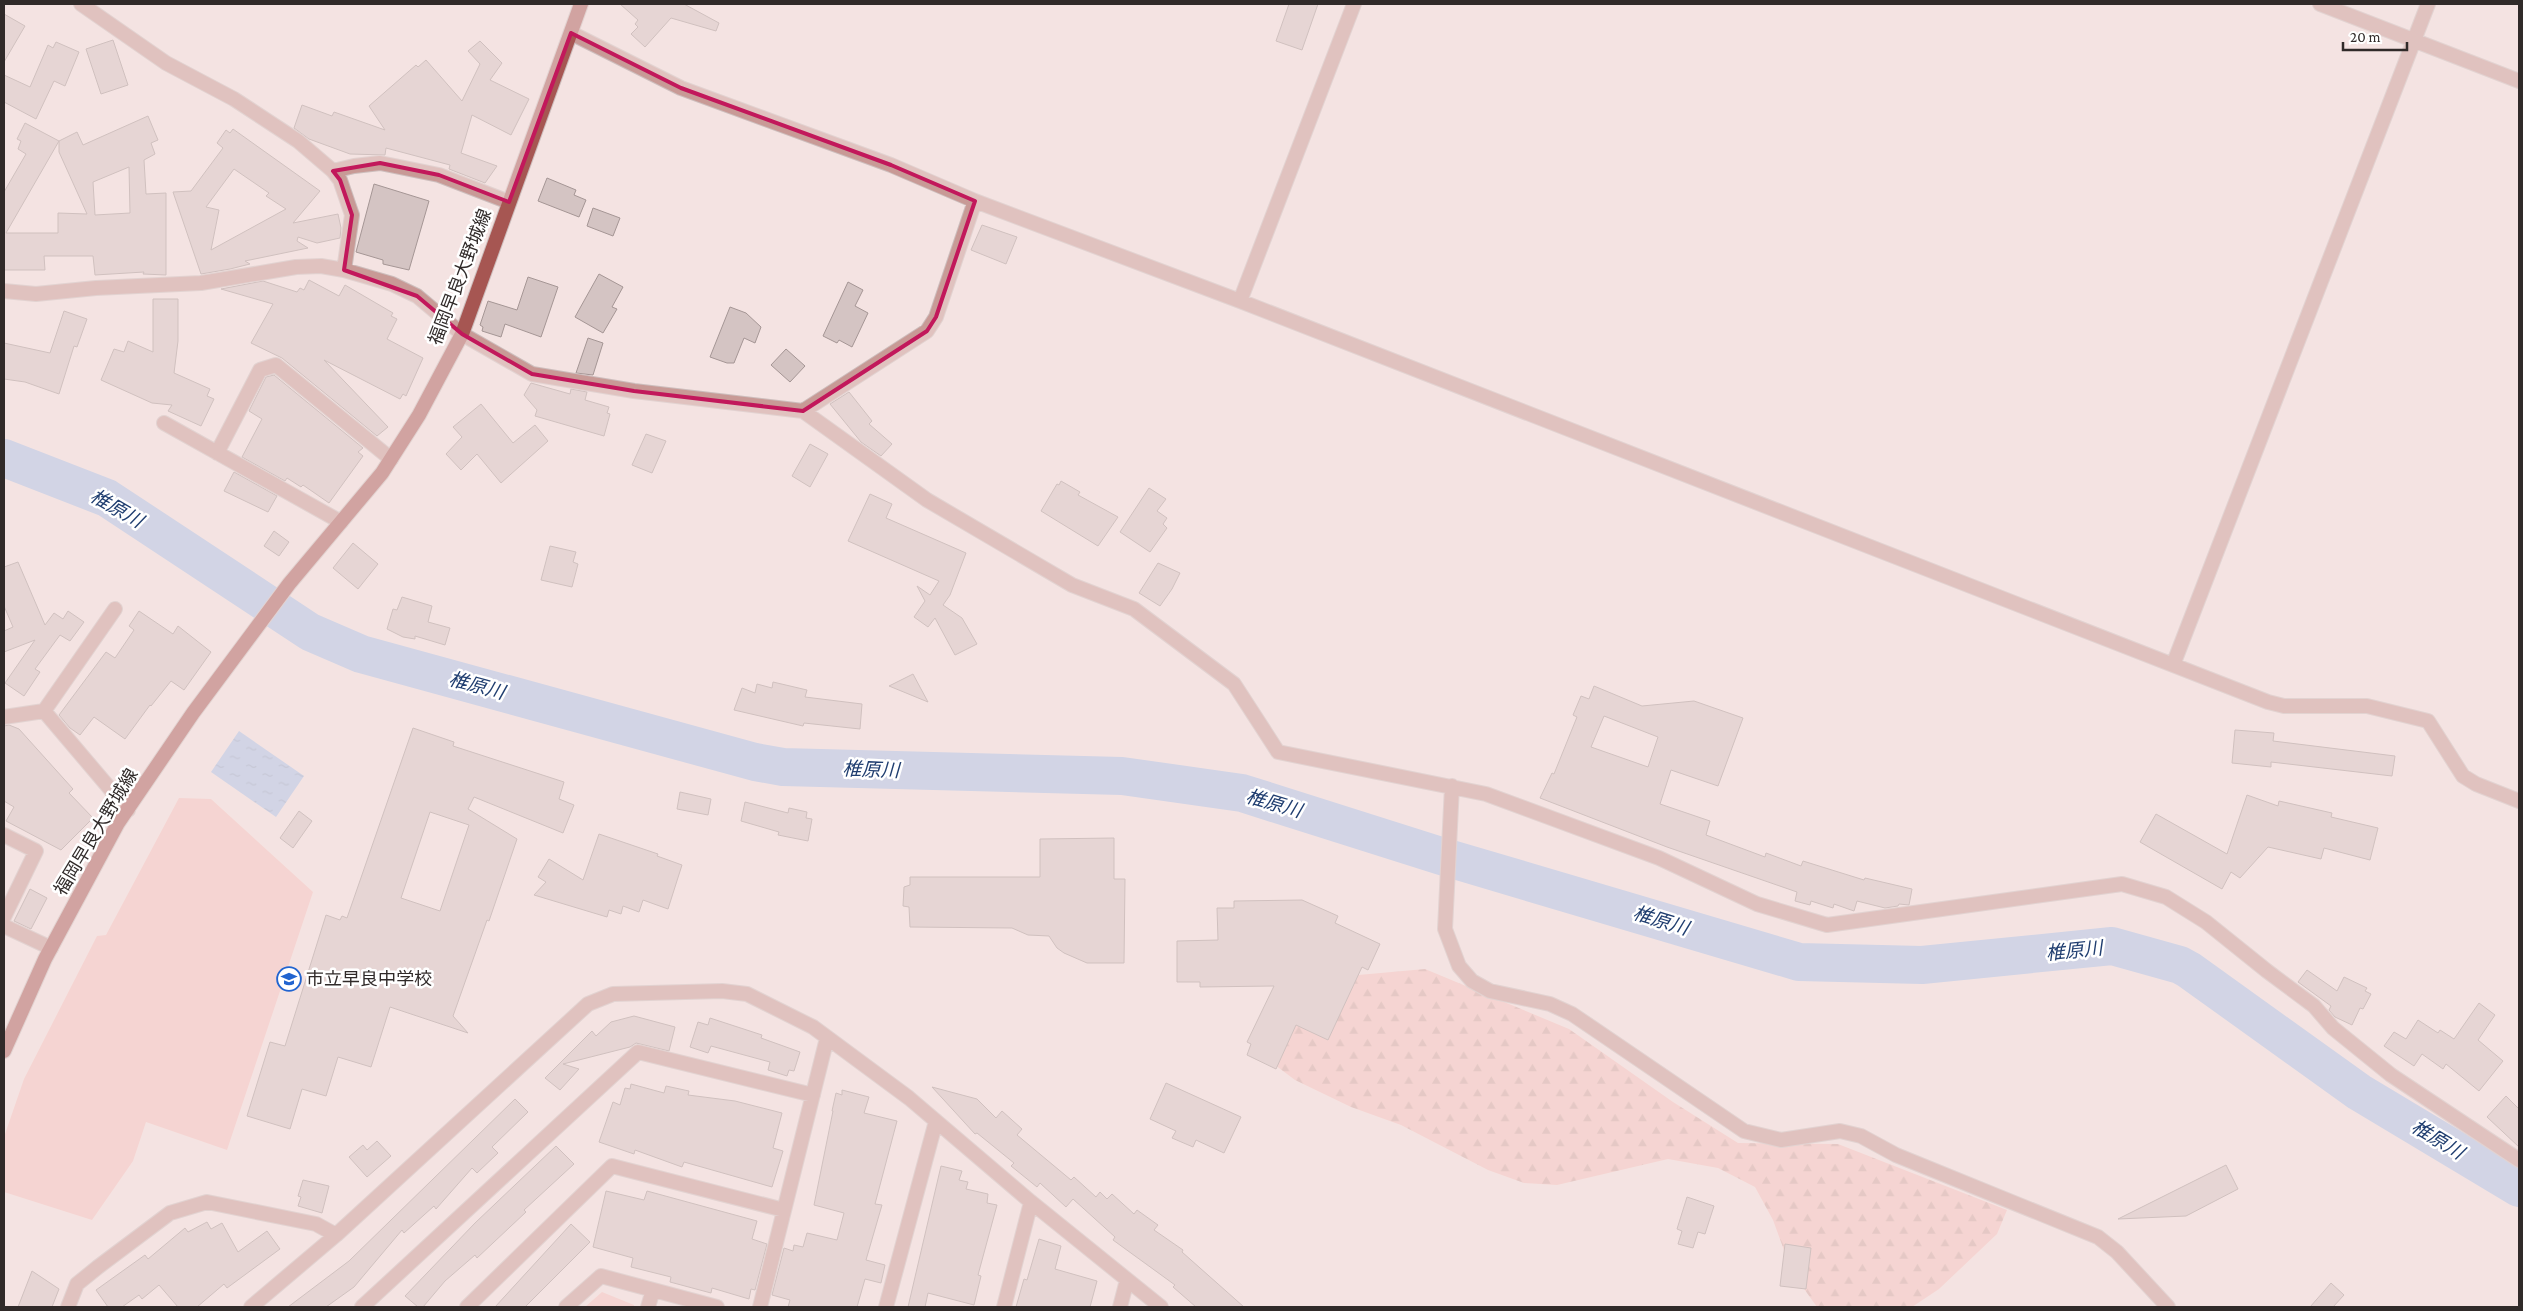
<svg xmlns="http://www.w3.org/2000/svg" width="2523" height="1311" font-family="'Crimson Pro','Noto Sans JP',serif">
<defs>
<pattern id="forest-firs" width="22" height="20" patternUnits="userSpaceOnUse" patternTransform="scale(1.25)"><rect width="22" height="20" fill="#f6c2be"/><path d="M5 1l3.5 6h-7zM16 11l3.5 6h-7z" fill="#d3a7a3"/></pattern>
<pattern id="water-ripples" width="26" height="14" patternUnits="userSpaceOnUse" patternTransform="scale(1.25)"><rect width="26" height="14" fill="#a8c1e9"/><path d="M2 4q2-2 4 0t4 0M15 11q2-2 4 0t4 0" fill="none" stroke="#91a6c8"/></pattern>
</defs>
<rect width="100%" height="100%" fill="#f4e3e2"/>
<!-- forest -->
<path fill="url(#forest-firs)" d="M1425,969l144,60 104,73 65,41 100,1 169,66 -10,24 -58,55 -27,18h-95l-25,-35 -19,-52 -18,-33 -37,-19 -50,-9 -111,26 -33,-2 -36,-13 -87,-45 -50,-18 -56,-27 -28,-21 -3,-45 83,-38z"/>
<!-- park -->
<path fill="#f6c2be" d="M179,798l32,1 102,93 -86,258 -81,-28 -13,39 -41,59 -88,-28v-55l20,-58 73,-143 9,-1z
M602,1292l32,13v2h-49z"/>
<!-- water -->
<path fill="url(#water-ripples)" d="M239,731l65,45 -28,41 -65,-45z"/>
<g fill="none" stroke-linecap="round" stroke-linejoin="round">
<!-- river -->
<path stroke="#a8c1e9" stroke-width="38" d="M4,458l103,40 203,134 51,22 394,108 28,5 339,9 120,17 199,63 358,106 123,3 190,-19 68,19 9,5 170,122 160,96"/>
</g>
<!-- building -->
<path fill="#d4c4c3" stroke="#a59695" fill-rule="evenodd" d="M620,4h64l35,19 -3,8 -45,-13 -26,29 -14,-13 7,-7 -3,-3 3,-4z
M1289,4h29l-16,46 -26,-9z
M4,14l21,12 -21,36z
M113,40l15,45 -27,9 -15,-45z
M480,41l22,22 -12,17 39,19 -18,36 -39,-20 -11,38 36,13 -12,17 -36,-14 1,-4 -64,-17 -1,7 -35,-1 -41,-15 -15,-11 8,-23 30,11 2,-4 51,18 -16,-24 47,-41 2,2 8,-7 36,41 18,-37 -12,-13z
M56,42l23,10 -14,34 -11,-5 -18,38 -32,-17v-27l26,12 18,-42 5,3z
M148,116l10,24 -7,3 4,11 -11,6 2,34 20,-1v82l-23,-1 1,-2 -49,3 -2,-19h-49l1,14h-41v-78l22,-38 -8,-5 3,-8 -4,-2 8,-16 34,18 -53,92h52v-20l29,1 -28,-62v-11l18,-9 6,13zM129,167l1,46 -35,2 -2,-33z
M233,129l87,62 -27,32 45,-9 3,14 -1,10 -23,5 -19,-6 -1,4 11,7 -63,13 5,3 -20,5 -29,5 -28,-82 18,-1 32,-43 -6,-5 9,-13 4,3zM234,169l35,24 -3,3 20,13 -75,41 8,-40 -13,-3z
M547,178l29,12 -2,5 12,5 -7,17 -41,-16z
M374,184l55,17 -20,69 -26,-6v-4l-27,-8z
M593,208l27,10 -7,18 -26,-10z
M982,225l35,12 -11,27 -35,-14z
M599,274l24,13 -11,20 5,2 -14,24 -28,-16z
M528,277l30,10 -17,50 -36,-13 -4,13 -19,-6 1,-4 -3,-2 8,-24 29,9z
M309,280l30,16 6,-11 48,28 -2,3 6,3 -10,20 36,19 -17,38 -3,-2 -3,5 -76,-39 64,67 -11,9 -95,-78 -31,-15 22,-39 -52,-15 42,-8 34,11 3,-4 4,2z
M848,282l15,8 -8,16 13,7 -16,34 -13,-7 -2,3 -14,-7z
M153,299h25v42l-4,32 36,16 -3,7 7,3 -13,27 -33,-15 4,-6 -20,-2 -51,-23 13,-31 10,3 4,-11 25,11z
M730,307l16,6 15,14 -6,16 -11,-5 -10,25h-7l-17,-6z
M64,311l23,8 -10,28 -3,-1 -15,48 -34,-12 -21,-3v-36l46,10z
M588,338l15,5 -10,32 -17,-2z
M786,349l19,17 -15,16 -19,-17z
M274,375l89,73 -5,4 5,4 -34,47 -26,-18 -2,2 -14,-9 -2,3 -43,-24 20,-38 -13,-8 17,-34z
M531,383l39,11 1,-5 16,3 -2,8 24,7 -2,6 3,1 -6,22 -69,-20 2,-6 -13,-15z
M849,392l23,29 -3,3 23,20 -11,12 -20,-14 -31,-38z
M481,404l32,39 22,-18 13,16 -47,42 -24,-29 -16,16 -15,-16 16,-17 -9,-10z
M646,434l20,7 -14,32 -20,-8z
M810,444l18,10 -18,33 -18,-11z
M234,472l43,24 -9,16 -44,-21z
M1061,481l19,11 -2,3 40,22 -20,29 -57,-35 16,-27 2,1z
M1149,488l17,11 -9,12 10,7 -4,6 4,4 -17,24 -30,-20z
M870,494l22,10 -6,14 80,35 -16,42 -7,10 19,13 15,26 -22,11 -20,-37 -7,9 -14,-10 11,-16 -8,-15 13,9 9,-14 -91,-40z
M274,531l15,11 -10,14 -15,-10z
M353,543l25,21 -20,25 -25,-21z
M550,546l26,6 -3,10 5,2 -6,23 -31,-7z
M18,562l27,63 9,-12 9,6 5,-8 16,11 -14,19 -10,-6 -25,34 5,3 -16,24 -19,-13 30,-43 -31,12v-21l9,-4 -9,-21v-39z
M1158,563l22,10 -8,16 -12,17 -21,-13z
M402,597l30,9 -4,16 22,6 -5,17 -30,-9v3l-12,-2 -16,-8 6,-20 4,1z
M139,611l34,23 5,-8 33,26 -27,38 -13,-9 -20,25 -1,-1 -25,34 -31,-22 -14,18 -10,-7 -11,-13 47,-63 9,6 19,-28 -5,-4z
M913,674l15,28 -39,-16z
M773,682l34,8 -2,7 57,7 -2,25 -56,-6 -1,3 -69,-16 8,-22 13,5 2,-9 15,4z
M1594,686l48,20 52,-5 49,17 -25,68 -47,-16 -11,34 50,17 -4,14 59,22 1,-4 35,13 2,-5 61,19 1,-2 47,11 -3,16 -10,-1 -1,2 -13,2 -28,-7 -3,10 -20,-7 -1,4 -22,-7 -1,4 -15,-4 2,-9 -130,-45 -127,-49 12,-25 2,1 23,-57 -4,-2 8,-19 8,3zM1604,716l54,21 -10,30 -57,-20z
M9,725l10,4 54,60 -4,4 24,25 -32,32 -55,-29 8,-14 -10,-6v-75z
M413,728l41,14 -1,4 111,36 -5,17 15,6 -11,28 -89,-36 -6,12 49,30 -28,82 -2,-1 -34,96 15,17 -78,-26 -19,60 -33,-10 -12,39 -24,-7 -12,40 -43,-13 23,-74 15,4 41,-131 14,5 2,-4 5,2zM430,812l39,13 -29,86 -39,-13z
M2235,730l39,3 -1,8 122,15 -3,20 -121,-14v5l-39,-4z
M680,792l31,7 -3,16 -31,-6z
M2247,795l31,11 1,-5 53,12 -1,4 47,11 -8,32 -46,-12 -3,11 -53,-12 -28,31 -9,-6 -9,17 -82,-47 16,-28 71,40z
M745,802l43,11 1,-5 18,4 -1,6 6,1 -4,22 -30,-6 1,-3 -38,-11z
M299,811l13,10 -19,27 -13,-10z
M599,834l59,20 -1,2 25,9 -14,44 -25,-9 -4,12 -16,-6 -2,8 -12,-4 -2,7 -73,-22 12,-13 -8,-5 11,-18 34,21z
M1114,838v41h11l-1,84h-37l-23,-10 -7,-5 -8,-12 -21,-1 -16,-7 -102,-1 -1,-20 -6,-1 1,-19 6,-2v-8h130v-38z
M30,889l17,9 -16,31 -17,-8z
M1302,900l36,16 -3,7 45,21 -12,26 -6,-3 -34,73 -32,-15 -20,44 -29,-14 4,-11 -4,-2 27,-56 -74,1v-5h-23v-41l41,-1 -1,-32h17v-7z
M2307,970l30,21 7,-14 23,11 -2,3 6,3 -8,15 -3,-1 -8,17 -17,-8 -6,-7 2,-4 -33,-24z
M2479,1003l16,12 -17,25 25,21 -24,30 -33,-27 -3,5 -21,-15 -8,12 -30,-20 10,-14 12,7 12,-19 20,13 2,-3 14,9z
M634,1016l41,11 -6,24 -33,-8 -6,4 -67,17 16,5 -19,21 -15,-12 47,-47 4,5 15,-14z
M710,1018l52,17 -1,3 39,14 -6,19 -5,-1 -2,6 -19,-6 2,-8 -59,-16 -3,7 -18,-6 8,-25 10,3z
M1166,1083l75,34 -17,36 -28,-13 -3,7 -21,-9 4,-7 -26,-12z
M631,1084l33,9 2,-7 23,5 -1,4 47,6 47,12 -9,35 10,3 -11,36 -88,-25 -2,5 -47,-17 -1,4 -35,-12 14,-40 7,3 5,-17 5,1z
M932,1087l45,12 19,19 6,-7 20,18 -5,6 54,45 3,-3 22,20 4,-5 7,7 5,-5 22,20 3,-4 21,15 -4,5 29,20 -1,2 62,55h-48l-23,-20 2,-2 -62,-45 2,-3 -42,-38 -7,8 -26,-24 -3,4 -26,-21 3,-3 -37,-30 -2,1z
M842,1090l27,7 -5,16 33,8 -22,83 7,1 -16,55 19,5 -4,18 -16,-4 -8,28h-69l2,-7 -18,-5 12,-47 9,3 1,-6 9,2 4,-14 30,7 7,-27 -30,-8 19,-94h-1l4,-18 6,2z
M2506,1096l13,13v38l-32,-30z
M515,1099l13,13 -36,35 6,6 -21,20 -5,-5 -36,41 -2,-3 -30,27 -2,-3 -48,57 -28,20h-38l61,-46z
M377,1141l14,15 -24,21 -18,-20 14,-12 4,5z
M556,1146l18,18 -50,46 2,2 -49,46 -2,-3 -30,26 -22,26h-5l-13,-11 70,-73z
M2226,1165l12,24 -52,27 -68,3z
M941,1166l21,5 -3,9 9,2 -2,7 22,5 -1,9 10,2 -19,70 3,1 -7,29 -46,-12 -3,14h-17z
M303,1180l26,6 -7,27 -24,-7 3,-9 -3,-1z
M606,1191l38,9 3,-9 110,30 -5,18 15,5 -12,46 -4,-1 -2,10 -37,-11 -1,5 -41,-11 1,-5 -40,-10 2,-9 -40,-11z
M1687,1197l27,9 -9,28 -7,-2 -5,16 -15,-4 4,-13 -5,-2z
M207,1222l4,7 11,-6 16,29 29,-21 13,18 -53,39 -3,-4 -27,23h-19l-19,-22 -17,14 -3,-4 -17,12h-14l-12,-17 49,-35 3,4 37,-31 3,4z
M571,1224l19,18 -65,65h-30z
M1039,1239l22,7 -6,23 42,12 -7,26h-74l8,-28 3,1z
M1785,1244l26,4 -5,41 -26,-3z
M32,1271l27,18 -7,18h-34z
M2331,1283l13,12 -11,12h-23z"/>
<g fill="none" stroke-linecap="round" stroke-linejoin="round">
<!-- minor casing -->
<g stroke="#cdbebd" stroke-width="16">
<path id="minor" d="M81,4l85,59 68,36 64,42 35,30 7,9 12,35 -8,55
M2320,4l199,77
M571,33l110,55 210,77 84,36 265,100 1028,401 16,4h83l61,15 35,55 13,8 43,17
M333,171l21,-5 26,-3 59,12 70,27
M4,291l32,3 60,-6 105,-5 95,-16 25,-1 23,4 48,14 25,12 45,38 70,40 102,17 169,20 124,89 145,85 62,24 100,75 44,68 208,42 173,64 98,46 70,21 295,-41 44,13 40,25 61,49 47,35 19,22 58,47 128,85
M1240,301l114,-297
M803,411l124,-80 9,-14 39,-116
M164,423l177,99
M217,453l43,-83 16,-5 115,94
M2173,665l255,-661
M44,711l71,-102
M4,717l40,-6 84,99
M1452,786l-7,143 14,37 13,15 18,10 60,13 22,10 172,117 37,9 59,-9 21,5 35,19 202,82 19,15 51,55
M4,835l32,16 -32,66
M4,926l47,22
M68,1307l9,-23 21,-17 72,-54 37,-11 109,22 20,11
M251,1307l85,-72 252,-231 25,-10 109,-3 25,3 66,33 96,71 122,104 130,105
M362,1307l276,-255 175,43
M467,1307l145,-141 172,44
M566,1307l35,-31 116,31
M648,1307l5,-17
M760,1307l67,-269
M886,1307l50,-186
M1004,1307l27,-105
M1120,1307l7,-27"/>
</g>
<!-- primary casing -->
<g stroke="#cdbebd" stroke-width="16">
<path id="primary" d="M4,1051l41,-92 73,-136 75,-110 96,-129 93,-111 37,-58 43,-81 119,-330"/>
</g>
<!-- minor -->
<use href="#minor" stroke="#c89a96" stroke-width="14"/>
<!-- primary -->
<use href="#primary" stroke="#a65652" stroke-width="14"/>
</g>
<!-- marked area -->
<path d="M0 0H2523V1311H0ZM571,33l110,55 210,77 84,36 -39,116 -9,14 -124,80 -169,-20 -102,-17 -70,-40 -45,-38 -73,-26 8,-55 -12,-35 -7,-9 47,-8 59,12 70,27z" fill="#f4e3e2" fill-opacity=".55" fill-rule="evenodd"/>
<path fill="none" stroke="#c2185b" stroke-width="4" stroke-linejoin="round" d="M571,33l110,55 210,77 84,36 -39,116 -9,14 -124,80 -169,-20 -102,-17 -70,-40 -45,-38 -73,-26 8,-55 -12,-35 -7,-9 47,-8 59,12 70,27z"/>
<!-- icons -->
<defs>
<g id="school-ring" transform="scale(1.25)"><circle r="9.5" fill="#fff" stroke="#2164d0" stroke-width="1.5"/><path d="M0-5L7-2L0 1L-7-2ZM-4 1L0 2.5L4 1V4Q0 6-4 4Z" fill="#2164d0"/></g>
</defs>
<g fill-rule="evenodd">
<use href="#school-ring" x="289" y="979"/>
</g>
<g text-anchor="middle" stroke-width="5" stroke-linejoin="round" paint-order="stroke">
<!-- street labels -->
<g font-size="18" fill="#302a29" stroke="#fff">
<text transform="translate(460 277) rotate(-69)" y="6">福岡早良大野城線</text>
<text transform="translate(96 832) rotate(-59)" y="6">福岡早良大野城線</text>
</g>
<!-- poi labels -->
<g font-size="18" fill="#302a29" stroke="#fff" text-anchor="start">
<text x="306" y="985">市立早良中学校</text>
</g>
<!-- water labels -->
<g font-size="19" font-style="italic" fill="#203e70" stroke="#fff">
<text transform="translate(117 508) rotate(30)" y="7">椎原川</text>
<text transform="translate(477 685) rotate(15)" y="7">椎原川</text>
<text transform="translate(871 769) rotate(2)" y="7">椎原川</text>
<text transform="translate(1274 803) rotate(16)" y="7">椎原川</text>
<text transform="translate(1661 920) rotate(17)" y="7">椎原川</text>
<text transform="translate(2074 950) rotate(-6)" y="7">椎原川</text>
<text transform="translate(2438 1139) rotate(31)" y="7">椎原川</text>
</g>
</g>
<!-- border -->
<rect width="2523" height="1311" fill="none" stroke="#302a29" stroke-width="10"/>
<!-- scale -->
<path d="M2343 42v8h64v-8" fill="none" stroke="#302a29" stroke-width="2.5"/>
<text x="2350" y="42" font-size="15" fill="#302a29" stroke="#ffffff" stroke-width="4" paint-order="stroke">20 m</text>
</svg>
